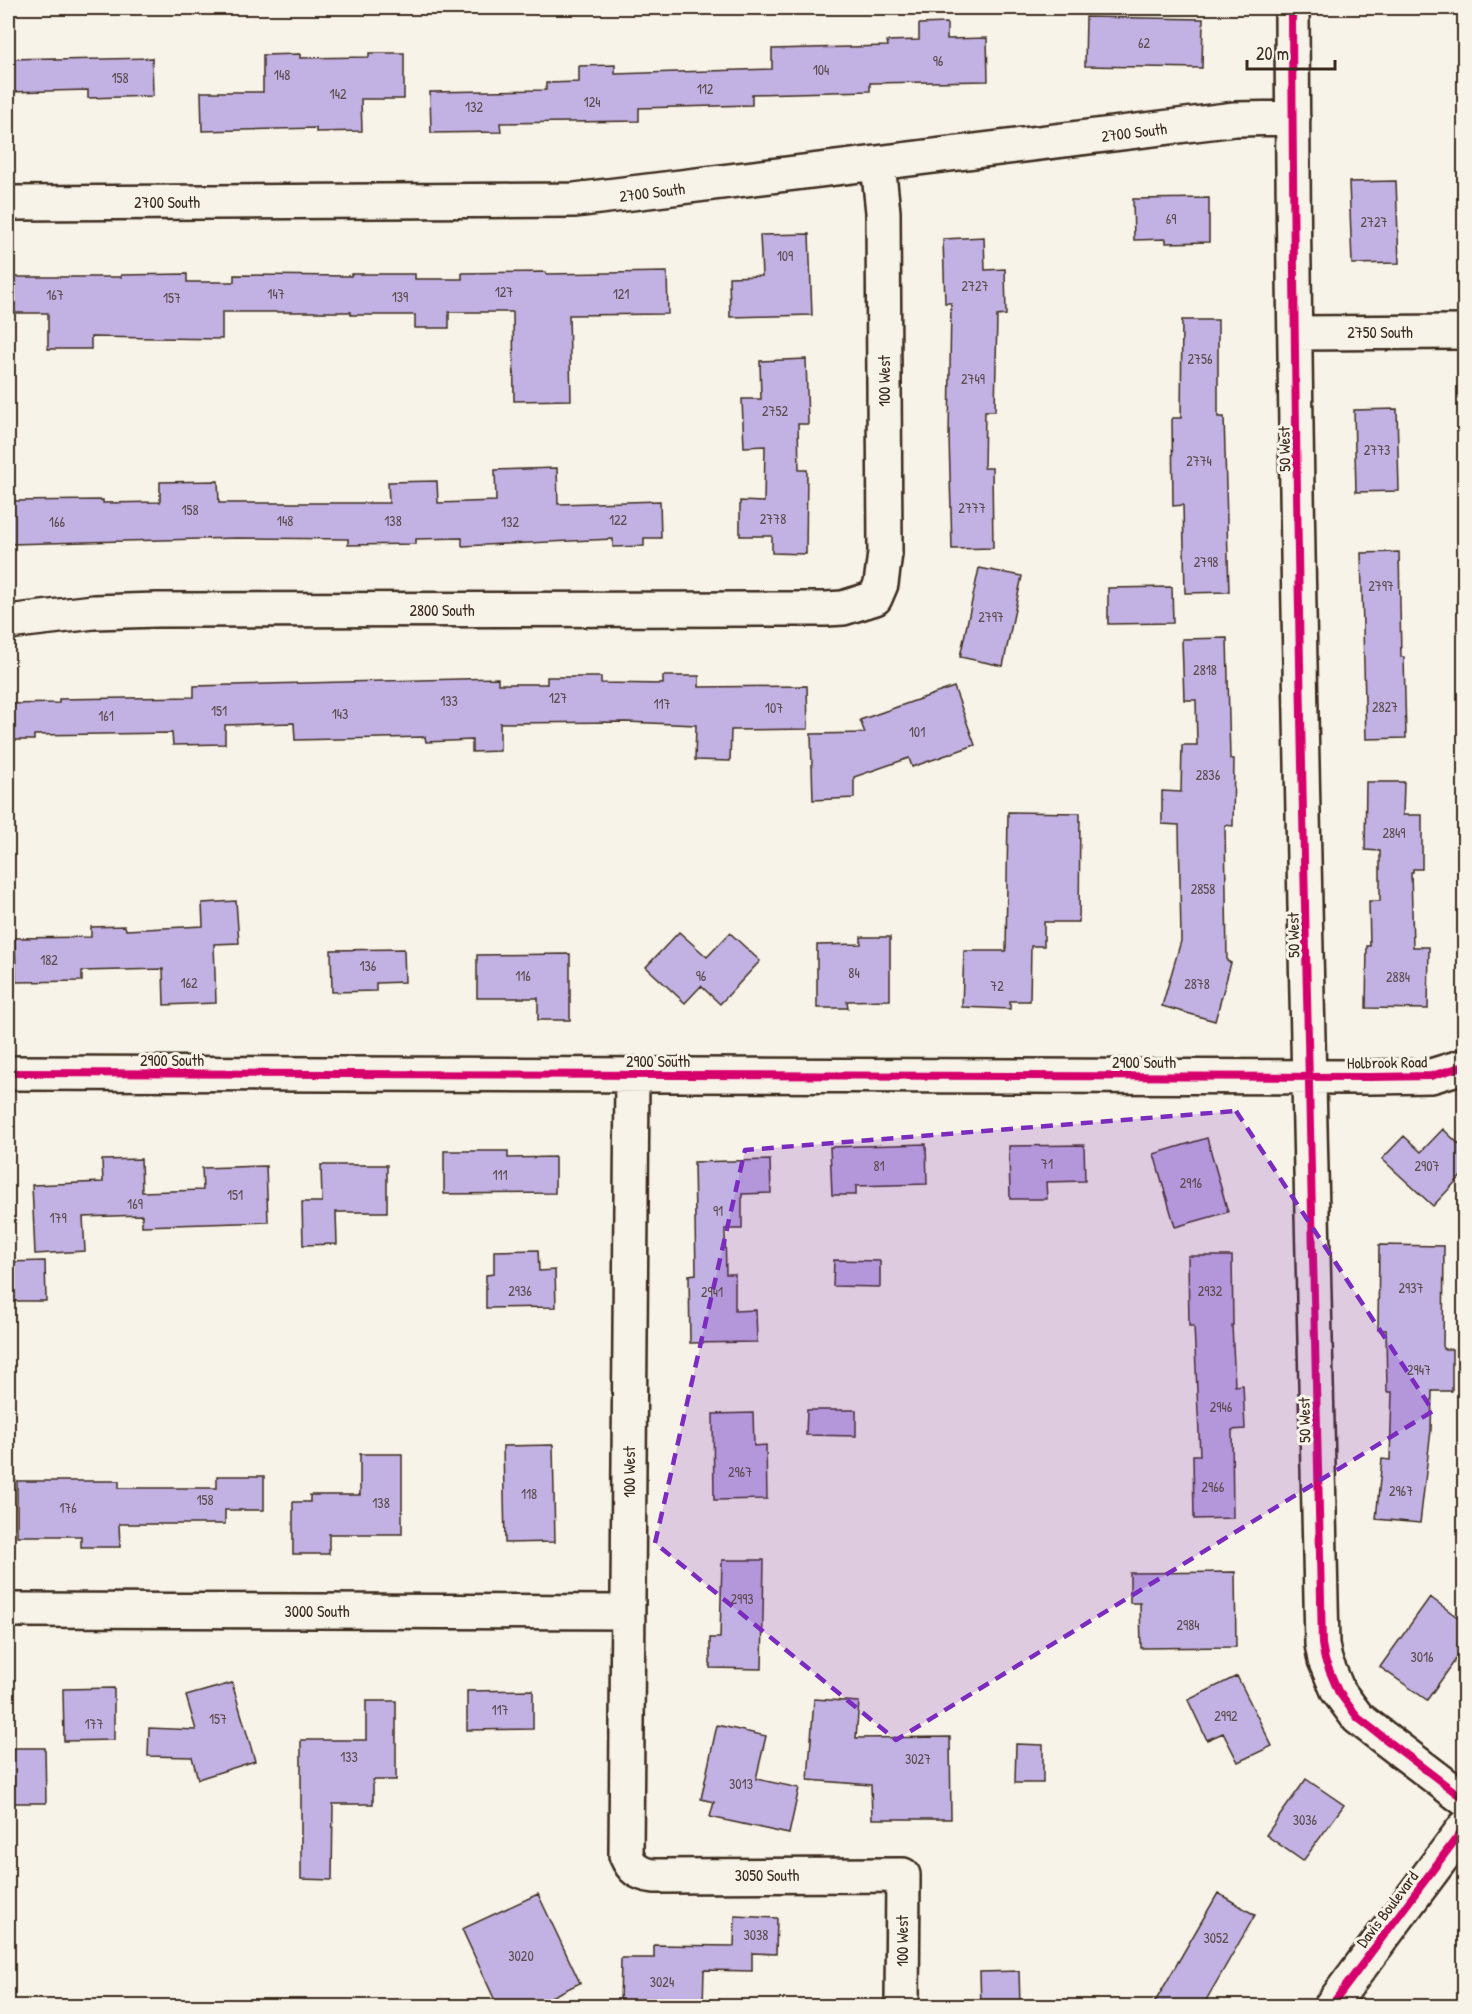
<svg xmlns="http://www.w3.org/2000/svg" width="1472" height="2014" font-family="'Patrick Hand',sans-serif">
<rect width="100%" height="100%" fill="#f7f3e8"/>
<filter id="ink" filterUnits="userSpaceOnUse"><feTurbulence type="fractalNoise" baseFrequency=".0167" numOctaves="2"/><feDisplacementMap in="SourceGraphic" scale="12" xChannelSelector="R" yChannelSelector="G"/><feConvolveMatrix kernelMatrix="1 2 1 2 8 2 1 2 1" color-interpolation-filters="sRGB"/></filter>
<g filter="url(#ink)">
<!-- building -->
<path fill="#c2b2e3" stroke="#3b2a1e" stroke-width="1.5" d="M1086,17l117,2 -1,49 -117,-2z
M947,23v16l40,-1 1,43 -118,2v8l-118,3v11l-113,3v13l-139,2 1,9 -70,1 -1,-41 116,-2v-7l33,-1v-16l36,-1v9l157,-5v-20l116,-3 -1,-5 32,-1v-16z
M369,53h35v46h-43l1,32 -46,1v-4l-114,3 -1,-39h62v-37l37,-1v4l69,-1z
M55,58v2l97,-2 1,38 -65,2v-8l-80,2v-33z
M1396,181l3,82 -47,1 -3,-82z
M1209,198v44l-43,1v-4l-32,1 -1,-41z
M809,234l3,81 -82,2 -1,-40 33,-1 -2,-41z
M984,237l1,33 20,-1 1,46 -9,1 -2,95h-10l-1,57h8l1,80 -41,1 -3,-112 2,-134h-6l-2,-64z
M546,272v2l121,-2 1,42 -99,1 2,85 -57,1 -1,-89h-64v16h-34v-13h-64v-3h-129v27l-131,-2v12h-43v-36h-40v-36h113v-2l66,-1v8h47v-7l117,1v-2h64v5h47v-6z
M1182,320h36v97h6l5,175 -44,1 -2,-88 -10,1 -1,-88h9z
M806,359l2,65h-10l1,46h8l-1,84 -34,-1v-17h-32v-35l24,1 1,-56 -21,1 -2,-48h19l-1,-38z
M1397,409l2,82 -43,1 -2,-82z
M557,468l1,36 102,-3 1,37h-17v8l-31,1v-8l-151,7v-8l-46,1v5l-68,1v-6l-111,-1 -226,6 -1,-43 93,-1v3l57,-1v-20l58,-1 1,22h170l-1,-21 49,-1 1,22 58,-2 -1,-31z
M1399,552l2,105h3l2,81 -40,1 -5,-186z
M979,568l43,8 -19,90 -43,-9z
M1172,587l1,36 -65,1v-36z
M1227,638l3,121h4l-1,67 -8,-1 2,136 4,2 -16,58 -53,-15 19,-65 -2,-116 -17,-1v-33l19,1 1,-47h15l-1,-45h-12l-2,-61z
M663,676h36v11l108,-1 1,43 -77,1 -1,31 -35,-1 1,-35 -70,-3 -126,1v28l-28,1v-12l-46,2 -1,-5 -130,3 -1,-17 -69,2v19l-52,1 -1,-12 -138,2v5h-26v-36l51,-1v-4l135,-2v-11l304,-8v6h49v-7h54v6l62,1z
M954,687l21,58 -63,22 -3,-9 -55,19v21l-41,2 -2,-66 54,-1 -5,-13z
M1366,782h38l-1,33h19v54h-9v3h-2l2,75h16l-1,62 -62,-1 1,-62h3l-1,-45h11v-50l-15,-1z
M1008,812l72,1 -1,109h-35v24h-13l-1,55h-20v8l-48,-2 2,-56h42z
M236,901l3,42 -25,1 2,59 -52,2 -1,-36 -81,2v10l-66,1 -1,-44 76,-1v-10l34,-1 1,4 77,-4 -1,-23z
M679,932l28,25 23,-24 30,28 -40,43 -19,-18 -16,17 -39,-36z
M861,937h29v63l-43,1 1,7h-31v-63l44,-1z
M404,949l1,33 -29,1v8l-44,1 -1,-42z
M570,954v66h-32v-22h-61v-43z
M1443,1129l21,20v24l-31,33 -51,-47 22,-23 17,16z
M1207,1138l21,74 -53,15 -21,-73z
M926,1144l1,40 -71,2v9h-24l-2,-48z
M1084,1145l1,36 -39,1 1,17h-37l-1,-53z
M444,1151h64v7l47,-1v36l-111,1z
M141,1159l1,33 61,-2 -1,-22 64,-2 2,56 -126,4v-11l-59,2 2,34 -50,3 -3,-69 71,-3 -1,-22z
M770,1160l1,33 -29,1v35h-17l1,45h9v37l21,-1 1,32 -67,1 -1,-68 7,-1 -2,-112z
M321,1165h66v47h-51l1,32 -34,1 -1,-43h20z
M1379,1245l65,1 -1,103h9v42h-20l-1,39 -11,93 -44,-4 6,-60 8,1 2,-68h-5l-1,-62h-8z
M538,1250l1,21 16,-1 1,37 -70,1v-33l8,-1v-23z
M1188,1256h44l1,69h-1l3,61 8,-1 2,44 -13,1 1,88 -39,1 -1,-64h7l-6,-129h-5z
M834,1260l46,1v26l-47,-1z
M45,1261l1,40h-38v-39z
M807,1410h49v26l-50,-1z
M753,1413l1,33 12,-1 1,54 -53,1 -1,-86z
M553,1445l2,97 -50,1 -2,-97z
M360,1454h42v80h-73v20h-36v-52h17v-7h50z
M217,1476h47v34h-39v14h-106l1,23h-39v-11h-64v-55h102v7h98z
M722,1560h42l-2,109 -52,-1v-30h10z
M1235,1572l1,75 -95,1 -1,-45h-10v-30z
M1430,1597l34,25v26l-37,52 -47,-33z
M1237,1676l35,70 -34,16 -15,-29 -16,7 -19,-40z
M232,1683l23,78 -57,18 -6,-22 -44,-1 1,-28 47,2 -10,-34z
M114,1688v52l-50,1 -1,-52z
M533,1690v39l-66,1v-39z
M814,1699l45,3 -3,36 94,-1 1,82h-79l-1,-34 -63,-5z
M366,1701h30v79h-23v24h-40l-1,76 -31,-1v-139h65z
M717,1725l49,11 -10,43 43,9 -10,46 -79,-17 4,-15 -13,-3z
M1016,1744l27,1v38h-28z
M8,1748h37l1,55h-38z
M1306,1779l38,26 -41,56 -37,-26z
M1218,1893l37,22 -53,92h-50z
M538,1894l42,89 -50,24h-32l-36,-78z
M735,1916l42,2 -1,36 -24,-1v18l-48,-1 -1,37h-83l1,-49h33v-13l80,1z
M1019,1971l1,36h-39l-1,-35z"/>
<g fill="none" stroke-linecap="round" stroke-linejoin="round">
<!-- minor casing -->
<g stroke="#3b2a1e" stroke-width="38">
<path id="minor" d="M1292,8c2,545 18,1091 30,1636l3,16 13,31 20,27 106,81
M8,203l567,-3 660,-81 58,-1
M1295,333l169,-1
M8,622l86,-10 63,-2 669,-1 17,-1 32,-10 6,-14 4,-31 -2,-341 -5,-48
M8,1073l1363,4 60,-1 33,-10
M632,1074l-6,781c6,14 12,19 28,21l249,-1 -1,131
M8,1610l619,2
M1331,2006l133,-178"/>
</g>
<!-- minor -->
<use href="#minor" stroke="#f7f3e8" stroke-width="33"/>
<!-- cycleway casing -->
<g stroke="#f7f3e8" stroke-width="11">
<path id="cycleway" d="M1292,8c2,545 18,1091 30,1636l3,16 13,31 20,27 106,81
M8,1073l1363,4 60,-1 33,-10
M1331,2006l133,-178"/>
</g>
<!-- cycleway -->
<use href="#cycleway" stroke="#d6006c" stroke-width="8"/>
</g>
</g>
<!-- marked area -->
<path fill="#7b2cbf" fill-opacity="0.2" stroke="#7b2cbf" stroke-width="4.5" stroke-dasharray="12 8" stroke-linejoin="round" d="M1236,1111l197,300 -537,329 -241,-197 90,-393z"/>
<g text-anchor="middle" stroke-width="6" stroke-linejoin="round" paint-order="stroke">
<!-- number labels -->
<g font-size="14" fill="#5d4c4f">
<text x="1144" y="48">62</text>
<text x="938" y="66">96</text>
<text x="821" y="75">104</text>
<text x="282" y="80">148</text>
<text x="120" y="83">158</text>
<text x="705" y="94">112</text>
<text x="338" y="99">142</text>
<text x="592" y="107">124</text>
<text x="474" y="112">132</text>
<text x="1171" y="224">69</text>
<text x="1374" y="227">2727</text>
<text x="785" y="261">109</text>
<text x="975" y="291">2727</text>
<text x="504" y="297">127</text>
<text x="276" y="299">147</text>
<text x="621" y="299">121</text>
<text x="55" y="300">167</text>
<text x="400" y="302">139</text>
<text x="172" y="303">157</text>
<text x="1200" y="364">2756</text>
<text x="973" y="384">2749</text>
<text x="775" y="416">2752</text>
<text x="1377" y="455">2773</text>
<text x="1199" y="466">2774</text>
<text x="972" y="513">2777</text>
<text x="190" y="515">158</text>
<text x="773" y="524">2778</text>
<text x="618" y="525">122</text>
<text x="285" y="526">148</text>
<text x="393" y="526">138</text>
<text x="57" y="527">166</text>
<text x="510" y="527">132</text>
<text x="1206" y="567">2798</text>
<text x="1381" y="591">2797</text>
<text x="991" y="622">2797</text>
<text x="1205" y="675">2818</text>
<text x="558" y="703">127</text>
<text x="449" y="706">133</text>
<text x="662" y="709">117</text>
<text x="1385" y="712">2827</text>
<text x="774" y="713">107</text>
<text x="219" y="716">151</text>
<text x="340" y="719">143</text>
<text x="106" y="721">161</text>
<text x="917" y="737">101</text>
<text x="1208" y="780">2836</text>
<text x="1394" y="838">2849</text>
<text x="1203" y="894">2858</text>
<text x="49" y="965">182</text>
<text x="368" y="971">136</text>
<text x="854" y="978">84</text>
<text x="523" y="981">116</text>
<text x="701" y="981">96</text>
<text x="1398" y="982">2884</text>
<text x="189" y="988">162</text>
<text x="1197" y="989">2878</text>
<text x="997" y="991">72</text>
<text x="1047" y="1169">71</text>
<text x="879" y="1171">81</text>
<text x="1427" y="1171">2907</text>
<text x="500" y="1180">111</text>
<text x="1191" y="1188">2916</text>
<text x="235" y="1200">151</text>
<text x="135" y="1209">169</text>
<text x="718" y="1216">91</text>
<text x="58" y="1223">179</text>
<text x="1411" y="1293">2937</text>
<text x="520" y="1296">2936</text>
<text x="1210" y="1296">2932</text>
<text x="712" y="1297">2941</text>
<text x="1419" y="1375">2947</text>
<text x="1221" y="1412">2946</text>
<text x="740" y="1477">2967</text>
<text x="1213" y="1492">2966</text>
<text x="1401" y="1496">2967</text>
<text x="529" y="1499">118</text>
<text x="205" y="1505">158</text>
<text x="381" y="1508">138</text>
<text x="68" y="1513">176</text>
<text x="742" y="1604">2993</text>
<text x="1188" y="1630">2984</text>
<text x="1422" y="1662">3016</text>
<text x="500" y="1715">117</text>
<text x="1226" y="1721">2992</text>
<text x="218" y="1724">157</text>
<text x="94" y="1729">177</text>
<text x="349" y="1762">133</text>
<text x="918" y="1764">3027</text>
<text x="741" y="1789">3013</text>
<text x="1305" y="1825">3036</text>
<text x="756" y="1940">3038</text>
<text x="1216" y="1943">3052</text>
<text x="521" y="1961">3020</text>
<text x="662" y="1987">3024</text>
</g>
<!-- street labels -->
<g font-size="16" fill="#3b2a1e" stroke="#f7f3e8">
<text transform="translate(1134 132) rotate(-7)" y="6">2700 South</text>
<text transform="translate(652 192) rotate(-7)" y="6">2700 South</text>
<text x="167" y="208">2700 South</text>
<text x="1380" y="338">2750 South</text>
<text transform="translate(884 381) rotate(-90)" y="6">100 West</text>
<text transform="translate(1284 449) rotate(-91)" y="6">50 West</text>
<text x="442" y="616">2800 South</text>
<text transform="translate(1293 935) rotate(-91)" y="6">50 West</text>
<text x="172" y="1066">2900 South</text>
<text x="658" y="1067">2900 South</text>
<text x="1144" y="1068">2900 South</text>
<text transform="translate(1387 1062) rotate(-1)" y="6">Holbrook Road</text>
<text transform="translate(1304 1420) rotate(-91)" y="6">50 West</text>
<text transform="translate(629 1472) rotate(-90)" y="6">100 West</text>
<text x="317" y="1617">3000 South</text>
<text x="767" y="1881">3050 South</text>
<text transform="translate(1387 1909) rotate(-53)" y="6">Davis Boulevard</text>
<text transform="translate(902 1941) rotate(-90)" y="6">100 West</text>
</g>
</g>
<!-- margin -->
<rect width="1472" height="2014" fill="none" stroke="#f7f3e8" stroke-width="30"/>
<rect x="15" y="15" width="1442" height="1984" fill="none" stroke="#3b2a1e" stroke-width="2" filter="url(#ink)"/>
<!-- scale -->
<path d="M1247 60v9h88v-9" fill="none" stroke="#3b2a1e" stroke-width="3"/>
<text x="1256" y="60" font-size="18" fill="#3b2a1e" stroke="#f7f3e8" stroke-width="4.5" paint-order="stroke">20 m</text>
</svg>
